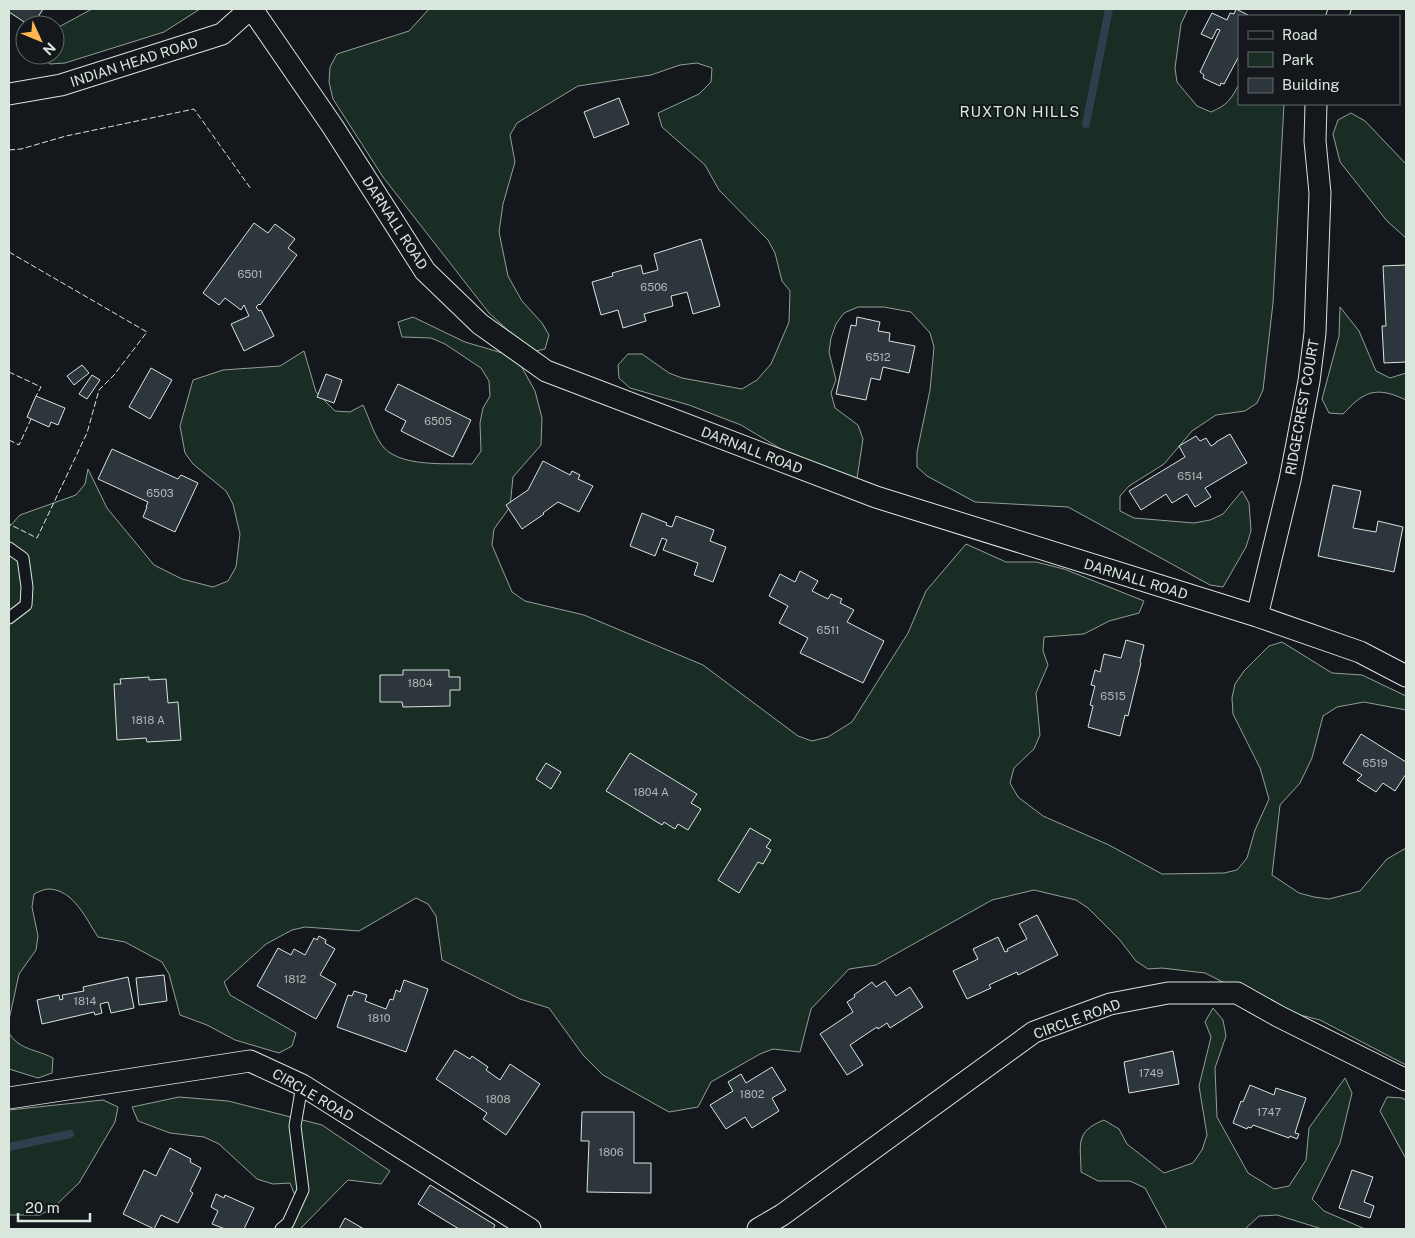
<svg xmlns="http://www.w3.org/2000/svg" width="1415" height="1238" font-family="'Public Sans',sans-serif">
<rect width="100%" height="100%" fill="#14181c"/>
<!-- green -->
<path fill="#1a2d24" stroke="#939e99" d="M92,9h108l-36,23 -99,31 -15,1 -11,-9h16v-26z
M429,9h759l-7,15 -6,44 2,14 20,24 14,6c16,-7 20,-12 28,-28v20h45l-11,199 -10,87 -6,13 -12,8 -29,4 -24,16 -28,33 -35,22 -9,10v15l14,7 60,5 16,-3 13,-6 19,-23 7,12 2,28 -5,16 -23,40 -13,-2 -142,-78 -93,-5 -48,-26 -10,-9v-15l13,-62 4,-43 -4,-14 -19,-21 -27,-5h-26l-14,6 -8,11 -5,14 -2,14 7,28 -5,13 4,15 23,17 5,14 -7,46 -40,-15 -75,-45 -52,-20 -59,-17 -11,-10 -1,-13 10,-11h14l27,19 13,5 60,11 15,-9 14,-16 18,-42 1,-31 -8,-10 -7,-28 -7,-13 -49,-50 -14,-25 -43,-38 -4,-14 41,-19 12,-12 1,-14 -15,-5 -17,2 -29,10 -73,11 -61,37 -7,12 5,27 -12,42 -4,28 9,44 14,25 20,22 7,12 -4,14 -13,3 -43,-39 -106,-136 -50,-78 -4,-17 1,-15 7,-13 72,-23z
M1351,113l14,8 41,43v74l-19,-17 -47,-59 -7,-28 5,-14z
M1340,307l19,24 17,40 14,7 16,-5v27c-13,-6 -28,-12 -42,-4 -8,4 -15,12 -21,18l-14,-1 -7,-14 17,-63z
M413,317l52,25 44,13 11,9 15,27 7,27 -1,27 -28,32 -3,30 -16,22 -2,16 20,47 13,9 59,14 119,50 95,71 14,5 16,-4 24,-15 56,-89 18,-42 40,-47 40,18h30l28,7 80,32 -5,12 -30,8 -25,13 -40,3 -1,14 5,14 -12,28 4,42 -6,14 -20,19 -4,15 8,14 25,19 66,29 53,29 62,-1 13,-3 10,-12 8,-28 14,-31 -9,-31 -27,-54 -1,-16 3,-14 9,-13 25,-25 13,-4 50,31 30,2 44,21v14l-42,-8 -27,5 -14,9 -11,42 -12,25 -20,22 -8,70 27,18 15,4 15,2 31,-8 27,-32 19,-11v217l-86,-45 -44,-11 -71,-36 -43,-5 -14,1 -12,-8 -17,-22 -31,-31 -12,-8 -42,-10 -42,10 -116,65 -27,4 -38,40 -11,43 -27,-3 -13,5 -49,28 -13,25 -29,5 -66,-37 -20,-20 -34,-47 -29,-9 -78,-39 -6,-44 -8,-12 -12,-6 -57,33 -54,-4 -13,3 -26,14 -42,38 6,13 66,38 -4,13 -13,7 -44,-13 -28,-15 -27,-10 -11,-41 -7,-12 -37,-20 -27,-5c-12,-18 -24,-47 -49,-48 -5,0 -11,3 -15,5l-2,13 6,29 -2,14 -17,24 -10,46v-493l11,-12 56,-20 9,-11 3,-15 19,39 47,57 28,14 31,8 15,-6 8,-14 4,-33 -7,-30 -7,-13 -33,-27 -8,-11 -5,-27 13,-46 30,-10 57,-4 24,-15 12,41 19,19 15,1 13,-7c6,13 10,27 18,39 16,24 65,19 91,20l9,-13 -1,-28 3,-15 7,-12 -1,-15 -8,-13 -36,-24 -14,-6 -29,-1 -4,-15z
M1213,1008l10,12 3,16 -11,32 2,49 31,56 26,16 15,-3 17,-26 3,-32 36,-50 7,15 -12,50 -28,56 12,12 41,18h-43l-45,-14 -18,1 -14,13h-78l-22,-41 -15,-7h-32l-17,-9c0,-28 -7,-40 23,-52l15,9 8,15 37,29 29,-10 9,-13 5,-15 -8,-49 12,-49 -6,-15z
M9,1033c10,17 27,16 44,25l-1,15 -14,5 -29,-9z
M179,1097l49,4 94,24 68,46 -9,13 -33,-4 -48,49h-12l8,-31 -6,-15 -17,1 -16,-5 -38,-35 -15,-7 -34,-4 -32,-12 -6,-14z
M1387,1097l15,1 4,2v59l-26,-48z
M103,1100l15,7 -3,15 -36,61 -25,24 -14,8h-31v-105z"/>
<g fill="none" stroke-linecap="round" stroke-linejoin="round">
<!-- stream -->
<path stroke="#2f3f4d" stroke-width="8" d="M1086,124l23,-115
M9,1147l61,-13"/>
</g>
<!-- building -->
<path fill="#2c363c" stroke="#d8e6dc" d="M9,9h34l-10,16h-4l-20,-13z
M1236,9l14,7h-11v40l-15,28 -3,-1 -1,3 -17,-8 1,-3 -4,-3 20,-42 -3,-1 -5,10 -11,-5 11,-21 15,7 3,-7 4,1z
M619,98l10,26 -35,14 -10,-26z
M254,223l14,10 7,-9 20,15 -7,9 9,7 -37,50 -1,-1 -3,3 3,4 2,-1 13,26 -30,15 -13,-27 18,-8 -5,-11 -3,5 -16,-12 -6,7 -16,-12z
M701,239l19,67 -27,8 -6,-22 -16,4 2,10 -29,8 2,7 -23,7 -5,-18 -17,5 -9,-33 21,-6 -1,-3 29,-8 2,9 15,-4 -4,-16z
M1406,265v97l-22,1 -2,-37h4l-3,-60z
M857,317l23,5 -2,9 12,2 -1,8 26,5 -6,27 -26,-6 -3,13 -9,-2 -5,22 -30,-6 15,-69 5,1z
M82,365l7,8 -15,12 -7,-9z
M151,368l21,12 -22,39 -21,-12z
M326,374l16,6 -8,23 -17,-6z
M92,375l8,5 -13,19 -8,-5z
M398,384l73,36 -18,37 -52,-26 5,-10 -21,-11z
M36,396l29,12 -7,17 -7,-3 -2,5 -22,-10z
M1230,434l17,29 -42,25 6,9 -16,10 -8,-13 -15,9 -6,-9 -25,16 -12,-19 56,-34 -6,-11 17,-10 4,5 6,-3 5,8 5,-3v-1z
M112,449l66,30 3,-4 17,8 -23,49 -32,-15 4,-10h-1l2,-5 -50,-23z
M543,461l27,14 2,-4 8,4 -2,4 15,7 -14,26 -21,-10 -15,11 1,1 -22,15 -16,-24 22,-15z
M1333,485l28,6 -8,37 23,4 2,-11 25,6 -9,45 -76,-16z
M642,513l25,10 -1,2 6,2 4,-11 38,14 -4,11 16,6 -13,35 -19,-7 4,-12 -35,-13 4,-10 -5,-2 -7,18 -25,-10z
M800,571l18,10 -6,10 16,8 3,-5 11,5 -2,4 14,7 -7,12 37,19 -21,42 -63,-30 8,-15 -29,-15 9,-17 -19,-10 11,-22 15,8z
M1126,640l18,5 -4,17 1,1 -13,53 -3,-1 -5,21 -32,-9 5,-21 -3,-1 5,-19 -4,-1 4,-15 5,2 4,-18 17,4z
M403,670h46v7h11v13h-10v16l-47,1 -1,-5h-22v-27h23z
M149,677v3l17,-1 2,24 10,-1 3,38 -34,2 -1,-4 -29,2 -3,-56h7l-1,-5z
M1361,734l45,28v12l-11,17 -12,-8 -7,9 -19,-12 5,-5 -19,-12z
M630,753l67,41 -6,9 10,6 -13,21 -10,-6 -3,5 -11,-7 -2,3 -56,-34z
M546,763l15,9 -10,17 -15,-10z
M750,828l21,12 -5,7 5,3 -8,14 -5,-2 -19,31 -21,-13z
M1037,915l21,40 -40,20 -1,-3 -28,13 2,3 -24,11 -14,-28 25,-12 -5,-10 25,-12 7,15 3,-1 -1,-2 20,-10 -8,-15z
M319,936l7,4 -1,3 10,6 -15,26 16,9 -20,35 -59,-33 21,-38 13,7 3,-6 11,6 9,-17 3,2z
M164,975l3,26 -28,4 -3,-27z
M128,977l6,31 -23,5 -3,-11 -8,2 2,9 -7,2 -1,-3 -52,12 -5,-24 22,-5 1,5 3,-1 -1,-4 22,-4 -1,-4z
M404,980l24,9 -22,63 -69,-25 11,-32 4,1 2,-5 13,4 -2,6 21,8 4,-10 3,1 3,-10 4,2z
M885,981l11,15 14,-9 13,20 -33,21 -3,-5 -9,6 -1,-2 -27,18 13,20 -16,10 -27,-41 33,-22 -6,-10 8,-5 -1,-2 18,-13 4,5z
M455,1050l15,9 2,-3 16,11 -2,3 14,10 10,-16 30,20 -34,51 -23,-16 4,-6 -51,-34z
M1173,1051l6,33 -50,9 -5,-31z
M772,1067l14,23 -14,8 7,13 -27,17 -7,-11 -19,12 -16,-24 23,-14 -5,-9 13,-8 5,9z
M1250,1085l24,10 2,-7 30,10 -11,35 4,1 -2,5 -7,-3 -1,2 -36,-13 -2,3 -3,-1 -1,2 -14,-6 8,-22 2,1z
M582,1112h52v51h17v30l-64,-1 2,-51h-8z
M170,1148l21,11 -1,3 11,6 -11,23 3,2 -15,30 -17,-8 -7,14 -31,-15 21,-44 12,6z
M1352,1170l21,7 -9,25 10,4 -4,12 -31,-10z
M430,1185l65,40 -2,4h-34l-41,-25z
M216,1194l8,4 1,-3 29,13 -10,21h-19l-13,-5 6,-13 -7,-4z
M345,1218l19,11h-25z"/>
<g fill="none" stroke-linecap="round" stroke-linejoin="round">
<!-- service casing -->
<g stroke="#d8e6dc" stroke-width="13">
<path id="service" d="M9,548l14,10 4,29 -1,18 -17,13
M281,1229l7,-6 15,-33 -8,-64 7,-41"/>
</g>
<!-- minor casing -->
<g stroke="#d8e6dc" stroke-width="23">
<path id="minor" d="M252,9l81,118 92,144 55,53 66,47 330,126 381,119 103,36 46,24
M1337,16l3,-7
M9,94l52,-9 161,-51 28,-25
M1257,616l33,-136 19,-99 6,-48 5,-140 -5,-52 1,-37
M9,1098l241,-37 52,24 228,144
M758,1229l24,-14 252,-183 76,-28 58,-11h69l41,23 128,64"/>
</g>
<!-- service -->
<use href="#service" stroke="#14181c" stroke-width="11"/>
<!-- minor -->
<use href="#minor" stroke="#14181c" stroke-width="21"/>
<!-- fence -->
<path stroke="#d8e6dc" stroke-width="1" stroke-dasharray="6 2.5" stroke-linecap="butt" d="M9,150l12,-1 45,-13 128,-27 57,80
M9,252l138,80 -33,43 -15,15 -12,43 -50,105 -28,-14
M9,372l32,15 -5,9
M9,440l10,5 12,-26"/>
</g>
<g text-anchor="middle" stroke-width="4" stroke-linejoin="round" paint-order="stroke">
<!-- number labels -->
<g font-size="11" fill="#adbab4">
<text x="250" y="278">6501</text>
<text x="654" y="291">6506</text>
<text x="878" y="361">6512</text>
<text x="438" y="425">6505</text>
<text x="1190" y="480">6514</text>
<text x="160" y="497">6503</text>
<text x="828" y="634">6511</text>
<text x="420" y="687">1804</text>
<text x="1113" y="700">6515</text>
<text x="148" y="724">1818 A</text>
<text x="1375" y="767">6519</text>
<text x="651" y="796">1804 A</text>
<text x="295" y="983">1812</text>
<text x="85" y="1005">1814</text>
<text x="379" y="1022">1810</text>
<text x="1151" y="1077">1749</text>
<text x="752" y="1098">1802</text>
<text x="498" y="1103">1808</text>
<text x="1269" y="1116">1747</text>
<text x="611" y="1156">1806</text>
</g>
<!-- street labels -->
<g font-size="14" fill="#d8e6dc" stroke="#14181c">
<text transform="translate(134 62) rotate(-18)" y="5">INDIAN HEAD ROAD</text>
<text transform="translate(395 223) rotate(57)" y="5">DARNALL ROAD</text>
<text transform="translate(1302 407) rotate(-80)" y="5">RIDGECREST COURT</text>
<text transform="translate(752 450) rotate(21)" y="5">DARNALL ROAD</text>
<text transform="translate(1136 579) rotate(17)" y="5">DARNALL ROAD</text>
<text transform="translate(1077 1019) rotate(-20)" y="5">CIRCLE ROAD</text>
<text transform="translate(313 1095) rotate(30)" y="5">CIRCLE ROAD</text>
</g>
<!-- neighbourhood labels -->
<g font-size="15" letter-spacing="1" fill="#d8e6dc" stroke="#14181c">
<text x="1020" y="117">RUXTON HILLS</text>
</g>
</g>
<!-- border -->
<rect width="1415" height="1238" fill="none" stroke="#d8e6dc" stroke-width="20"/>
<!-- legend -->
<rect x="1238" y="15" width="162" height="90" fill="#14181c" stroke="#626a69"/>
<rect x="1248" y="31" width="25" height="8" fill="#14181c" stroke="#626a69"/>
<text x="1282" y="40" font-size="15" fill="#d8e6dc">Road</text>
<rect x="1248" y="52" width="25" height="15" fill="#1a2d24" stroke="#626a69"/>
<text x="1282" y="65" font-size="15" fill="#d8e6dc">Park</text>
<rect x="1248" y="78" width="25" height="15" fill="#2c363c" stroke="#626a69"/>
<text x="1282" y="90" font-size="15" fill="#d8e6dc">Building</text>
<!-- north arrow -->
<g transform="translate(40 40) rotate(134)"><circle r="24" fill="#14181c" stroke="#626a69"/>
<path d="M0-4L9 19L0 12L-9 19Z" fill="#ffb74d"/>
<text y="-8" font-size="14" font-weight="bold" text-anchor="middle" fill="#d8e6dc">N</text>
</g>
<!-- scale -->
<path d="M18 1213v8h72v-8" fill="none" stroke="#d8e6dc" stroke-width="2.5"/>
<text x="25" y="1213" font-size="15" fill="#d8e6dc" stroke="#14181c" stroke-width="4" paint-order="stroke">20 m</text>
</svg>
